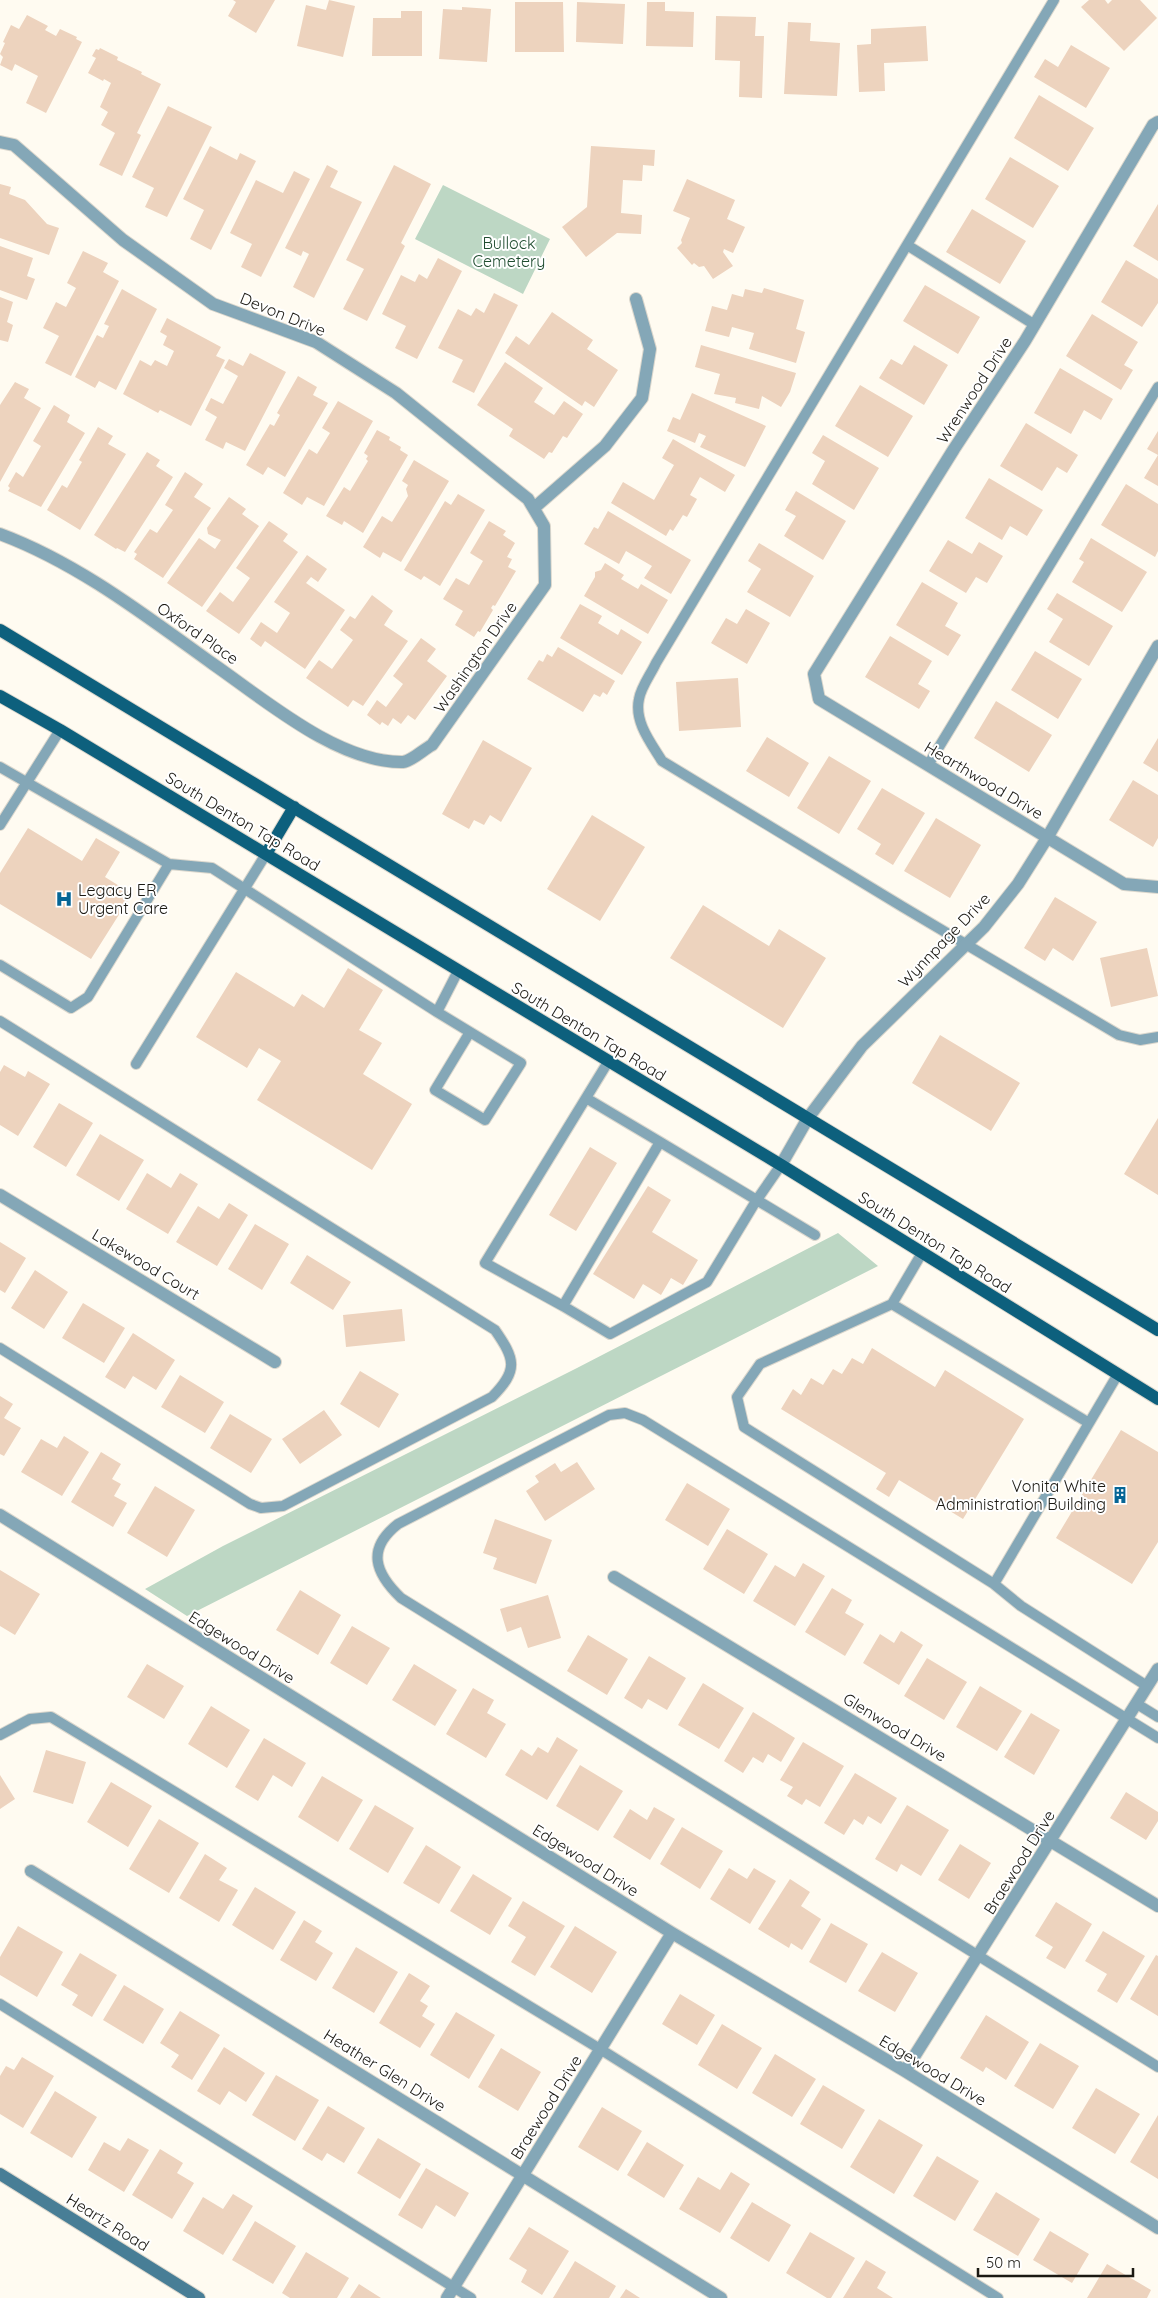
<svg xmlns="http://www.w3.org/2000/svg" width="1158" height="2298" font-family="Quicksand,sans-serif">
<rect width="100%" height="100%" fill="#fffbf1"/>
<!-- green -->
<path fill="#bdd7c4" d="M443,185l107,54 -27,55 -108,-55z
M838,1233l40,33 -691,350 -42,-27 78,-43 354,-178z"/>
<!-- building -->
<path fill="#edd3be" d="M233,0h42l-19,33 -28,-17 8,-14z
M329,0l26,6 -12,51 -46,-11 9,-41 20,5z
M1089,0h16l3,4 4,-4h28l17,18 -33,33 -43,-44z
M515,2h48l1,50h-49z
M577,2l48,2 -2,40 -47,-2z
M647,2h18v9l29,1 -1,35 -47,-1z
M462,7l29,2 -4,53 -48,-3 4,-50 19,1z
M401,11h21v45h-50l1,-38h28z
M27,15l21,11 -3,4 11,6 4,-7 17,8 -1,2 6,3 -36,71 -20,-10 12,-27 -23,-12 -3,7 -12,-6 3,-8 -3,-3 5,-11 -2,-1 8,-17 8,4z
M716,16l40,1 -1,19h9l-2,62 -23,-1 1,-36 -25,-1z
M788,22l23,1 -1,18 30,2 -3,53 -53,-2z
M926,26l2,35 -44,2 1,28 -26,1 -2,-47 14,-1v-15z
M1071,45l39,23 -24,40 -52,-31 11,-18 13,8z
M100,48l18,9 -1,3 25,12 -1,2 20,10 -24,49 4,2 -19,41 -23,-11 16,-32 -14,-8 7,-13 -8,-5 11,-24 -7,-4 -1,2 -15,-8 8,-15 -4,-2 4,-7 3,1z
M1039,95l55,33 -26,43 -54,-33z
M168,106l44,21 -45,90 -22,-10 9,-19 -22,-11z
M210,146l27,14 3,-7 16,8 -45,89 -21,-11 14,-29 -21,-11z
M591,146l64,4 -1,16 -11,-1 -1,16 -19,-1 -2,33 21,2 -1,19 -24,-1 -31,24 -24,-30 25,-20z
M1010,157l49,29 -26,42 -48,-29z
M327,165l11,6 -8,16 32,15 -48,96 -21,-11 16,-33 -6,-3 -2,5 -16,-8z
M394,165l37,19 -30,59 4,3 -38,75 -24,-12 21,-40 -18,-9z
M294,171l16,8 -49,98 -20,-10 11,-23 -22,-11 26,-53 27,13z
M687,179l48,21 -8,19 18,8 -12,26 -9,-4 -1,3 10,14 -20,13 -9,-13 -5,1 -5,-4 -2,2 -15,-17 5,-5 -1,-3 9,-22 -17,-7z
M0,184l11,3 -2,7 16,6 22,24 12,4 -10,27 -49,-17z
M1158,204v57l-25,-15z
M972,209l54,32 -26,43 -54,-32z
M0,246l33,12 -6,18 8,3 -8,21 -27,-10z
M83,251l25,12 -5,9 16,9 -48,95 -26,-13 14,-27 -16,-8 13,-26 10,5 10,-19 -9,-5z
M438,258l24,13 -45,88 -22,-11 11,-22 -24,-12 19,-39 14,7 4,-8 8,5z
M1126,260l32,19v24l-16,24 -41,-25z
M925,285l55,32 -22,37 -55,-33z
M764,288l40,12 -8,29 9,3 -9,31 -47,-14 5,-16 -22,-6 -3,10 -24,-6 7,-25 15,4 5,-16 11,3 2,-8 17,4z
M122,289l35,20 -41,81 -17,-9 -4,7 -20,-11 22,-42 6,3 6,-12 -5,-2z
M494,293l24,12 -44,88 -22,-11 11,-22 -25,-12 20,-39 13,7 5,-8 8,5z
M0,297l13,5 -6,20 6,3 -5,17 -8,-2z
M552,312l41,28 -6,9 31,21 -24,37 -9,-6 -3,5 -77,-53 11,-17 13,9z
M1092,314l46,28 -14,23 9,5 -12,20 -55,-34z
M167,318l54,29 -5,9 9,4 -34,66 -31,-16 -2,3 -35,-19 17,-34 11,6 4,-6 12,6 7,-15 -11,-6 4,-9 -7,-4z
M701,345l95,28 -6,19 -9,15 -19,-11 -3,13 -24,-6 1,-5 -22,-4 6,-20 -25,-7z
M914,345l34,20 -24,40 -45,-27 12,-19 11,6z
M250,353l36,19 -41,79 -19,-9 -3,7 -18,-9 12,-23 -12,-7 6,-12 12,6 15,-28 -14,-8 5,-9 14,7z
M505,362l38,26 -9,14 20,13 10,-14 19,13 -16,24 -4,-2 -11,17 -3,-1 -5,7 -35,-23 4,-7 -36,-24z
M1060,368l53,31 -12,21 -17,-10 -13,24 -37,-21z
M298,376l19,11 -4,8 15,8 -43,74 -17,-10 -5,8 -17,-10 24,-41 4,2 6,-11 -3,-2z
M15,382l14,7 -5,9 17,10 -41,74v-77z
M860,385l53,31 -25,41 -53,-31z
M692,393l74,33 -21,41 -45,-20 6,-11 -7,-3 -4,10 -28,-12 6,-14 7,3z
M338,401l35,20 -49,85 -17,-9 -5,8 -19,-12 26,-44 8,5 13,-21 -8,-5z
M54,405l16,10 -3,7 18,11 -44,74 -33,-16 2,-3 -2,-2 8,-14 7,5 18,-31 -8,-5z
M1026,423l52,32 -11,18 -10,-6 -15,24 -42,-25z
M98,427l15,9 -5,8 18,10 -46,76 -33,-20 15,-25 5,3 15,-26 -3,-2z
M377,430l13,7 -1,3 12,7 -1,3 8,5 -45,78 -19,-12 -2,4 -16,-9 18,-29 6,4 18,-30 -2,-2 2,-3 -4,-3z
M1158,431v55l-14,-8 14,-23 -11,-6z
M823,435l56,33 -25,42 -42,-26 13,-23 -13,-8z
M673,439l62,36 -10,17 -25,-15 -10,18 7,4 -10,18 -4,-2 -10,16 -3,-2 -4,7 -55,-33 12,-21 31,18 20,-35 -12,-7z
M147,452l13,8 -4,6 17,11 -48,75 -8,-4 -1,1 -22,-14z
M414,460l35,21 -48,81 -18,-10 -3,6 -17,-11 19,-31 10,6 16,-26 -2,-7 2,-4 -6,-4z
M185,472l18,12 -9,13 17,11 -48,70 -29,-19 3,-5 -3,-2 16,-23 7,4 16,-23 -8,-5z
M989,478l54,32 -16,26 -17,-10 -8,14 -37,-22z
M1126,484l32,20v47l-3,6 -54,-32z
M796,491l50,30 -23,39 -39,-24 12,-20 -11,-6z
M458,494l27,16 -45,76 -16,-10 -3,4 -17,-10 41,-69 6,4z
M229,497l17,12 -4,5 17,12 -57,81 -35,-24 32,-45 16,11 6,-9 -13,-6 -1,-6z
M608,511l83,49 -20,34 -27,-16 8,-12 -26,-15 -7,13 -35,-20 10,-17 4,2z
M269,521l19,13 -5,7 15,11 -59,82 -33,-23 14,-19 13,10 17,-24 -14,-10z
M489,521l17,10 -3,4 12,8 -8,14 5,2 -4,8 8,4 -21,35 -2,-1 -2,3 2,2 -13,22 -2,-1 -4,6 -19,-12 8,-14 -20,-12 13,-21 13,7 14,-24 -13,-8z
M1091,538l56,34 -25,40 -50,-30 12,-20 -5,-3z
M948,540l24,14 7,-12 24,14 -16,27 -11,-6 -10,16 -37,-22z
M759,543l55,33 -24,41 -43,-25 14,-23 -13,-8z
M307,555l20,14 -9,13 -7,-5 -5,6 39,27 -40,59 -40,-28 -4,6 -11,-8 11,-17 16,11 13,-20 -16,-11z
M605,563l19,12 -3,4 17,10 3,-5 27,16 -20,34 -64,-38 11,-19v-5l6,-2z
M922,582l36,21 -13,23 16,9 -13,21 -52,-31z
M1057,593l56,33 -24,40 -40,-24 14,-23 -16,-10z
M372,595l21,16 -9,14 24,16 -45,65 -10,-6 -5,7 -42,-29 13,-18 13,9 21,-29 -13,-10 10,-14 5,3z
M580,604l22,12 -4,7 20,12 3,-6 21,13 -20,33 -62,-37z
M746,609l24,14 -23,41 -36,-21 15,-25 11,6z
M890,636l42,25 -14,23 12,7 -11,18 -54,-32z
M421,638l15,11 -9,12 20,15 -32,44 -7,-5 -7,9 -8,-6 -5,8 -6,-4 -2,3 -13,-10 10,-15 9,7 17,-23 -10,-8z
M558,647l57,34 -8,14 -4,-3 -3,5 -6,-3 -11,18 -56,-33 12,-19 4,2 4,-8 5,3z
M1035,651l47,28 -24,40 -47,-29z
M738,678l3,49 -62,4 -3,-49z
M996,701l56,34 -23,37 -55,-34z
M767,737l42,26 -20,34 -43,-26z
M1158,738v34l-15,-9z
M483,740l49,28 -31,54 -11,-7 -6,10 -10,-5 -5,9 -27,-15z
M829,756l42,25 -32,53 -42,-26z
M1133,780l25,15v43l-5,9 -44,-27z
M882,788l43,25 -32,52 -18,-11 6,-10 -24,-15z
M592,815l53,32 -45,74 -53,-32z
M936,818l45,27 -31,53 -46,-27z
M28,828l54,33 14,-23 24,14 -15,25 27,17 -41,65 -91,-55v-31z
M1055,897l42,25 -24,39 -20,-13 -8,13 -21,-13z
M703,905l66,41 10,-17 47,29 -43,70 -113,-70z
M1147,948l11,48 -47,11 -11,-49z
M348,968l35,22 -24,40 23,13 -19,31 49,30 -40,66 -115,-70 24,-39 -22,-13 -12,20 -51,-31 40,-65 58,35 8,-13 22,14z
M940,1035l80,48 -29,48 -79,-48z
M4,1065l21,12 3,-6 22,13 -32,52 -18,-11v-53z
M59,1103l34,20 -27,44 -33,-20z
M1158,1118v77l-34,-21z
M100,1134l44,26 -25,41 -43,-26z
M590,1147l27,16 -41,68 -27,-16z
M147,1173l24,15 9,-15 18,11 -30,50 -42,-25z
M648,1186l23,14 -19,32 46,28 -15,25 -12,-7 -10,17 -18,-11 -9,15 -41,-25z
M229,1203l19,12 -31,51 -41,-24 22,-36 21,13z
M255,1224l34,20 -27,46 -34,-21z
M0,1242l26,16 -21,35 -5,-3z
M307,1255l44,27 -18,28 -43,-27z
M35,1270l33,22 -24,37 -33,-21z
M83,1303l42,25 -21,35 -42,-25z
M402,1309l3,32 -59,6 -3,-32z
M133,1333l42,27 -19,30 -23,-14 -8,13 -20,-12z
M872,1348l63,39 10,-17 79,49 -61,100 -64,-39 -10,17 -13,-8 10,-16 -105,-64 12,-20 8,6 10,-17 12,7 10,-16 9,5 10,-16 11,6z
M360,1371l39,23 -20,34 -39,-24z
M180,1375l44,27 -19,31 -44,-26z
M0,1396l13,8 -9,14 17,10 -17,28 -4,-2z
M324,1410l18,25 -42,29 -18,-25z
M230,1414l42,25 -21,34 -41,-25z
M1121,1430l37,22v90l-26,42 -76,-46z
M64,1436l25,16 -27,44 -41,-24 20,-33 16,9z
M101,1452l20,12 -9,15 9,5 -7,12 13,7 -14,24 -42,-25z
M577,1462l18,27 -50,32 -19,-30 13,-9 -4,-6 20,-13 6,9z
M687,1483l43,26 -22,37 -43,-26z
M155,1486l40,24 -28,47 -40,-24z
M495,1519l57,21 -16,44 -43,-15 4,-11 -14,-5z
M727,1529l41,25 -24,40 -41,-25z
M803,1563l22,13 -30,50 -42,-25 22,-36 20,12z
M0,1570l40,24 -25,41 -15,-9z
M832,1588l20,12 -7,13 19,11 -19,32 -40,-24z
M300,1590l41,25 -23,40 -42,-25z
M548,1595l13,43 -33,10 -7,-21 -14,5 -7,-23z
M352,1626l38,22 -23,37 -37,-22z
M901,1631l22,14 -24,40 -36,-22 17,-29 14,9z
M588,1635l40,24 -21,36 -40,-24z
M649,1656l37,22 -19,32 -19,-11 -6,10 -18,-11z
M927,1658l40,24 -23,38 -40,-24z
M147,1664l37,22 -20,33 -37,-22z
M414,1664l43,26 -22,36 -43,-26z
M703,1683l41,25 -25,41 -41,-24z
M980,1686l42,25 -25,40 -41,-24z
M473,1688l21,12 -7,13 19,11 -20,34 -40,-24z
M211,1706l39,24 -23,38 -39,-24z
M753,1712l42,26 -14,24 -13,-8 -5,9 -10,-6 -10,16 -19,-12z
M1031,1713l29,17 -26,45 -30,-18z
M557,1737l21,13 -31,50 -42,-25 16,-26 11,7 6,-9 10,6z
M264,1738l42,25 -14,24 -19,-12 -15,26 -23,-14z
M803,1742l41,24 -24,41 -14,-8 -4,6 -15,-9 6,-9 -13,-7z
M46,1750l40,12 -13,42 -40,-12z
M580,1765l43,26 -25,40 -42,-25z
M855,1773l42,25 -16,26 -13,-8 -5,9 -9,-6 -10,16 -20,-12z
M0,1775l15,24 -15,10z
M322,1776l41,24 -25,42 -40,-25z
M111,1782l41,24 -24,41 -41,-25z
M1126,1792l32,20v9l-12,19 -36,-22z
M375,1805l39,23 -26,45 -39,-24z
M907,1805l42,25 -28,46 -20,-12 -4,8 -22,-13z
M654,1807l21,12 -25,41 -37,-23 17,-28 17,11z
M159,1819l40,24 -30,50 -40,-24z
M682,1827l41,24 -23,38 -40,-25z
M960,1844l31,19 -22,36 -31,-19z
M426,1845l35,22 -22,37 -36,-21z
M205,1854l22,14 -8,12 19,10 -19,32 -40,-24z
M729,1868l18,11 7,-11 22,13 -26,43 -40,-25z
M473,1874l39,24 -22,37 -40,-24z
M790,1879l20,13 -9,14 20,13 -19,31 -11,-7 -2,5 -31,-19z
M255,1887l41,25 -23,38 -41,-25z
M523,1901l42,25 -30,50 -24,-14 15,-25 -18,-11z
M1056,1902l36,22 -27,45 -19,-11 7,-11 -18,-11z
M304,1920l18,11 -7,11 18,11 -17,28 -36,-21z
M831,1923l37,21 -22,39 -37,-21z
M18,1926l45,26 -26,45 -37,-22v-18z
M575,1926l42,26 -25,41 -42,-26z
M1103,1931l42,25 -28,47 -20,-12 10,-17 -22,-13z
M356,1947l42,25 -24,41 -42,-25z
M882,1952l36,21 -23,39 -37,-21z
M80,1953l37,22 -25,42 -20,-12 6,-10 -17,-10z
M1156,1955l2,1v60l-28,-17z
M409,1973l21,13 -10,15 8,5 -6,10 13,8 -15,24 -41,-25z
M124,1985l40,24 -21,35 -40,-24z
M680,1994l35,21 -18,30 -35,-21z
M180,2011l40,24 -28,45 -21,-13 8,-12 -19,-12z
M456,2012l39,23 -26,44 -39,-24z
M986,2015l43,27 -23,38 -20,-13 -3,5 -23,-14z
M722,2024l40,24 -25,41 -39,-24z
M1040,2043l39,23 -26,43 -39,-23z
M224,2047l41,26 -19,29 -17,-11 -9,14 -23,-14z
M501,2048l40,24 -23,39 -40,-24z
M775,2054l41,25 -24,38 -40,-24z
M22,2057l32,19 -31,52 -23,-14v-38l6,-10 8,4z
M276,2075l43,25 -24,41 -43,-26z
M823,2085l42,25 -23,39 -42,-25z
M1096,2088l44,26 -25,40 -43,-26z
M55,2091l42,26 -25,41 -42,-25z
M328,2106l37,22 -21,35 -17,-10 -5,8 -20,-12z
M602,2107l40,24 -24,40 -40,-24z
M1158,2115v64l-28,-17z
M879,2119l44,26 -29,49 -44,-27z
M128,2138l21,12 -25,42 -36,-22 16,-28 16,9z
M378,2138l43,26 -21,35 -43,-26z
M647,2142l37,23 -20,33 -37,-23z
M160,2149l23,14 -6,10 17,10 -22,36 -40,-24z
M937,2156l42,25 -24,40 -42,-25z
M426,2168l43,25 -14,24 -19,-12 -14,24 -24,-14z
M731,2172l19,12 -30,49 -41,-24 19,-32 22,13z
M996,2192l44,27 -22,37 -45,-26z
M233,2194l20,12 -30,49 -40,-24 20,-34 20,12z
M752,2202l39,23 -22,37 -39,-24z
M255,2221l41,25 -23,38 -41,-24z
M529,2227l40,24 -27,44 -21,-13 6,-12 -18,-11z
M1050,2231l39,23 -17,29 -39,-23z
M810,2232l45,26 -24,40h-4l-41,-25z
M306,2252l43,26 -12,20h-47l-8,-5z
M866,2260l20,12 -9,16 16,10h-50z
M575,2261l41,25 -7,12h-56z
M1107,2264l44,26 -4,8h-60z
M359,2284l22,14h-31z
M626,2289l14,9h-20z"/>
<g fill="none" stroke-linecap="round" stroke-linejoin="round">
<!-- lane casing -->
<g stroke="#dbd7cd" stroke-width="12">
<path id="lane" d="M1054,0l-398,663c-5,11 -15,24 -17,36 -5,23 12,44 23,62l241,146 216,128 21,5 18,-3
M907,245l128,80
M928,765l230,-378
M0,767l169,97 43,4 225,144 21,-41
M0,825l60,-95
M0,965l71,43 17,-11 81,-133
M437,1012l84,51 -36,57 -50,-30 35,-58
M0,1021l495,309c20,29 24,40 -3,67l-209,109 -22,2 -11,-4 -250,-156
M608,1062l-123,201 78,43 97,-164 155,93
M136,1064l130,-210
M586,1098l74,44
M922,1253l-30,51 197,119
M892,1304l-132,60 -23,33 7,30 250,157
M563,1306l47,28 97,-52 49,-81 25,-36
M1118,1374l-124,210 27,22 126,80
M1137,1704l21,13
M0,1735l30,-16 21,-2 549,332 398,249
M1158,1738l-515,-318 -18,-7 -16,2 -211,109c-32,25 -23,49 3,74l757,469
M0,2004l471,294"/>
</g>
<!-- street casing -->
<g stroke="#dbd7cd" stroke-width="14">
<path id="street" d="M1158,122l-5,3 -128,216 -71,108 -140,225 5,25 305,185 34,3
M0,142l14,3 109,95 90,64 103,38 80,51 132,106 16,27 1,59 -113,160c-8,4 -20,16 -29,17 -65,1 -138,-62 -190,-98 -67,-48 -135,-101 -213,-130
M534,508l71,-62 37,-48 8,-49 -14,-50
M781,1165l27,-47 54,-72 122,-119 34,-43 29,-46 111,-192
M0,1195l275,167
M0,1515l672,418 233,138 253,157
M614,1577l544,329
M31,1871l690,427
M905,2071l253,-402
M447,2298l225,-365"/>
</g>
<!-- secondary casing -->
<g stroke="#dbd7cd" stroke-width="14">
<path id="secondary" d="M0,2174l199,124"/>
</g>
<!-- primary casing -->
<g stroke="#dbd7cd" stroke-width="14">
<path id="primary" d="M0,630l1158,700
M0,696l60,34 721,435 377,234
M266,854l28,-47"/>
</g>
<!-- lane -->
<use href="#lane" stroke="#84a7b7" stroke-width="10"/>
<!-- street -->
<use href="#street" stroke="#84a7b7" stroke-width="12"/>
<!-- secondary -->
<use href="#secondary" stroke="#487e96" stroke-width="12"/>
<!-- primary -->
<use href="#primary" stroke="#0d607d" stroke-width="12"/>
</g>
<!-- icons -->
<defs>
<g id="hospital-bare" transform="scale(1.35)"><path d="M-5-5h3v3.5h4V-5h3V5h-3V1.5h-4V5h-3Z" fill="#066696" stroke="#fff" stroke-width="2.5" paint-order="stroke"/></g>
<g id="building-bare" transform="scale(1.35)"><path d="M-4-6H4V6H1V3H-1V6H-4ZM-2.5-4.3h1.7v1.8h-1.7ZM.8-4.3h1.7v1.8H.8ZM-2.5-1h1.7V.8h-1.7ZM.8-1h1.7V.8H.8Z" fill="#066696" stroke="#fff" stroke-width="2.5" paint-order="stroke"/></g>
</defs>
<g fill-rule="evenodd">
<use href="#hospital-bare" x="64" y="899"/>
<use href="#building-bare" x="1120" y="1495"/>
</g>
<g text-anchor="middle" stroke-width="4" stroke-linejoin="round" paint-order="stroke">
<!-- park labels -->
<g font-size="16" fill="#204d30" stroke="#fff">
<text x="509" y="249">Bullock<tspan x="509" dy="18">Cemetery</tspan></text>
</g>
<!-- street labels -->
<g font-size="16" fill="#1b1913" stroke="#fff">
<text transform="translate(283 314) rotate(22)" y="6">Devon Drive</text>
<text transform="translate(974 390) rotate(-57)" y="6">Wrenwood Drive</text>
<text transform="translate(198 633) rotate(35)" y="6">Oxford Place</text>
<text transform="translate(475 657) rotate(-55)" y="6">Washington Drive</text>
<text transform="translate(984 780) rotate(31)" y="6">Hearthwood Drive</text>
<text transform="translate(243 821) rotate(31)" y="6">South Denton Tap Road</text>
<text transform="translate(944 940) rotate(-46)" y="6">Wynnpage Drive</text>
<text transform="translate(589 1031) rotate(31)" y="6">South Denton Tap Road</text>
<text transform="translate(935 1242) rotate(32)" y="6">South Denton Tap Road</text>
<text transform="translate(146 1264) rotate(31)" y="6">Lakewood Court</text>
<text transform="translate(242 1647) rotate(32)" y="6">Edgewood Drive</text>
<text transform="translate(895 1727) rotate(31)" y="6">Glenwood Drive</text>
<text transform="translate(586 1860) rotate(32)" y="6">Edgewood Drive</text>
<text transform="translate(1019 1862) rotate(-58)" y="6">Braewood Drive</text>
<text transform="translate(385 2070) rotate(32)" y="6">Heather Glen Drive</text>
<text transform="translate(933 2070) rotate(31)" y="6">Edgewood Drive</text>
<text transform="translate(546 2107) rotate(-58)" y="6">Braewood Drive</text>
<text transform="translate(108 2222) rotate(32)" y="6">Heartz Road</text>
</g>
<!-- poi labels -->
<g font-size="16" fill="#1b1913" stroke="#fff" text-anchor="start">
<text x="78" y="896">Legacy ER<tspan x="78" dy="18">Urgent Care</tspan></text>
<text x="1106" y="1492" text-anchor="end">Vonita White<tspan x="1106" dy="18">Administration Building</tspan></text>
</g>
</g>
<!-- scale -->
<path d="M978 2268v8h155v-8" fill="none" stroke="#1b1913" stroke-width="2.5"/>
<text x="986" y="2268" font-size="15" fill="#1b1913" stroke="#ffffff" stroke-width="4" paint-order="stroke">50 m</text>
</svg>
